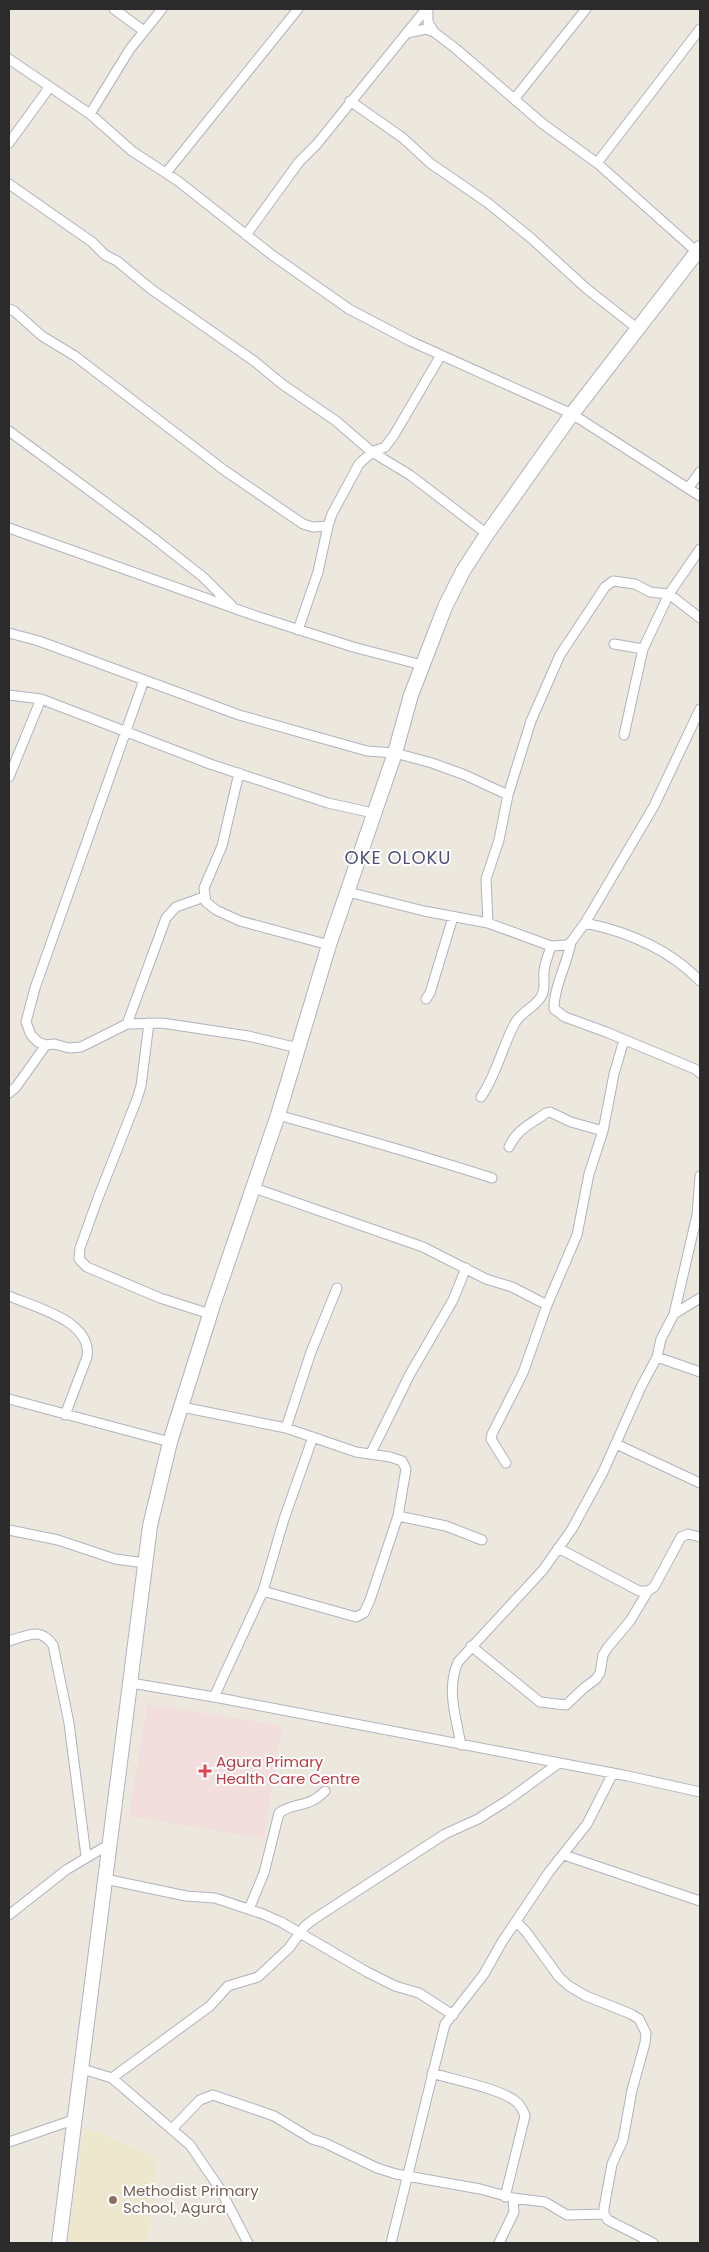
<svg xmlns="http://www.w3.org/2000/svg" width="709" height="2252" font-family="Poppins,sans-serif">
<rect width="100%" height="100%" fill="#ece8de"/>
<!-- education -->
<path fill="#ede7ce" d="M84,2127l74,31 -10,85h-80z"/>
<!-- medical -->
<path fill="#f2dedc" d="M147,1704l135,22 -18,113 -135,-23z"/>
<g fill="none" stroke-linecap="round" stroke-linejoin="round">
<!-- street casing -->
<g stroke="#b1b2be" stroke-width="11">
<path id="street" d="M114,9l30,22
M428,9v13l6,10
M407,33l19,-4 8,3 21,16 88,76 54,39 100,89
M9,59l81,55 42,37 46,30 94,74 77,54 61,32 162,73 128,82
M515,98l71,-89
M350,101l53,37 27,25 58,40 44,36 55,50 51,40
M90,114l40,-65 32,-40
M9,143l40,-55
M597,163l103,-134
M166,173l132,-164
M9,184l83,58 13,13 12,6 34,28 103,72 28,23 54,37 36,31 38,23 77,59
M246,235l53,-73 18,-18 109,-135
M9,309l5,2 28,25 33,20 149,114 79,54 10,3 15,-1 4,-12 27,-50 13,-12 13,-5 9,-12 47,-80
M9,431l142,105 52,41 29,29
M689,487l11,-15
M9,528l247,88 97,31 69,18
M298,630l20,-58 10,-46
M9,633l30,8 200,74 128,36 28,2 37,10 33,12 43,20 23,-74 29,-66 45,-68 8,-6 22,3 15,8 19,2 31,24
M614,644l29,5
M144,680l-109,308 -9,34 5,13 7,7 8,3 8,-1 15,4 12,-1 46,-23 35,-1 86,13 50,12
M9,695l32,4 169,65 118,39 45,10
M624,735l19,-86 26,-55 31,-45
M239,773l-17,73 -18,42 2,14 10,8 24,11 89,24
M9,777l32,-78
M348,892l76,19 64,12 63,23 16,-1 4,-3 14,-19 69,-117 46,-97
M488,923l-2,-44 13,-39 9,-45
M585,923c44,9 84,26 115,58
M571,942c-4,23 -17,44 -17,67l11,8 41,15 89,37 5,4
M426,999l4,-6 23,-76
M149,1023l-8,63 -4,13 -39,99 -18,50 -1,11 8,8 73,31 50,16
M127,1024l39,-106 10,-11 28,-10
M9,1093l7,-6 30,-42
M481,1097c16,-23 21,-50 34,-74 7,-12 21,-16 27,-28 4,-8 1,-14 2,-23 0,-8 5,-18 7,-26
M278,1115c71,20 143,40 214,63
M509,1147c8,-18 22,-23 37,-34l4,-1 21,10 32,9
M254,1188l169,59 63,32 26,8 35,18
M9,1296c25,11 84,25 78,61l-22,58
M674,1314l23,-99 3,-39
M657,1357l43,15
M9,1399l161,43
M182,1407l104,21 70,24 34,5 12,4 4,8 -8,47 -28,84 -6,13 -8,4 -93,-26
M286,1428l25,-76 26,-64
M616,1444l84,39
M371,1453l39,-79 43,-74 13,-32
M506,1463l-15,-24 1,-5 31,-61 24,-68 30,-70 12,-61 14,-43 11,-57 10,-34
M398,1516l48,10 36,14
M9,1530l49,10 57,19 30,4
M558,1548l81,43h9l6,-4 27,-50 7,-3 12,3
M9,1641c18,-5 31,-15 44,4l16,78 17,133
M471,1646l69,56 26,3 18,-17 12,-9 4,-6 3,-18 5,-8 22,-26 18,-30
M131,1683l83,14 414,79 72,16
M214,1697l49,-106 21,-72 29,-82
M461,1745c-5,-28 -15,-56 -3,-83l85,-92 29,-41 31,-57 38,-85 16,-30 4,-18 13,-25 26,-16
M564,1855l136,46
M105,1879l81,17 29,2 48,16 18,8 86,50 28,14 24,7 34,22
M249,1909l15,-36 15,-60c17,-12 29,-4 46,-22
M9,1915l57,-45 42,-25
M516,1921l11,12 32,44 10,9 17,10 45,18 8,5 7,14 -1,10 -13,47 -9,50 -11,24 -8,44v6l4,6 45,23
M82,2069l30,9 78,67 30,44 28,54
M432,2073c22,7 65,15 82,27 6,4 9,10 11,16l-20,81
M112,2078l98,-72 18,-20 30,-9 31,-29 16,-22 9,-7 131,-85 33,-15 30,-19 51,-37
M172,2129l28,-29 13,-5 61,21 38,23 13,4 52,25 19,6 84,15 33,9 32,4 22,13 37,-1
M9,2142l67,-23
M391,2243l54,-219 39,-50 18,-32 47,-70 38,-48 26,-51
M499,2243l15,-31 -1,-14"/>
</g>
<!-- secondary casing -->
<g stroke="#b1b2be" stroke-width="16">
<path id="secondary" d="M59,2243l91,-717 20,-84 43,-137 65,-190 51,-170 66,-192 16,-58 34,-88 18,-36 24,-37 85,-120 128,-166"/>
</g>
<!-- street -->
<use href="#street" stroke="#fff" stroke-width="9"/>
<!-- secondary -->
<use href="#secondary" stroke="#fff" stroke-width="14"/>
</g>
<!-- markers -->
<path fill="#e0444e" stroke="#fff" stroke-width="2" d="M202.5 1763.5h5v5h5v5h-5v5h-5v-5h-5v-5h5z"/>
<circle fill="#8d6e63" stroke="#fff" stroke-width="2" cx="113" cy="2200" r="5"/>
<g text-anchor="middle" stroke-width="4" stroke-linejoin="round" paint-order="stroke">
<!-- health labels -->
<g font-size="15" fill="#be3a42" stroke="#fff" text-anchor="start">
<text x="216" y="1767">Agura Primary<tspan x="216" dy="17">Health Care Centre</tspan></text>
</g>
<!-- education labels -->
<g font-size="15" fill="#785e54" stroke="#fff" text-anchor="start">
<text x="123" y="2196">Methodist Primary<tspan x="123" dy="17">School, Agura</tspan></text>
</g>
<!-- quarter labels -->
<g font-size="18" letter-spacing="1" fill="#4e5079" stroke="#fff">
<text x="398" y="864">OKE OLOKU</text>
</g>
</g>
<!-- border -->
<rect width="709" height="2252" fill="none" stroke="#2b2b2b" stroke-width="20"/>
</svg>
